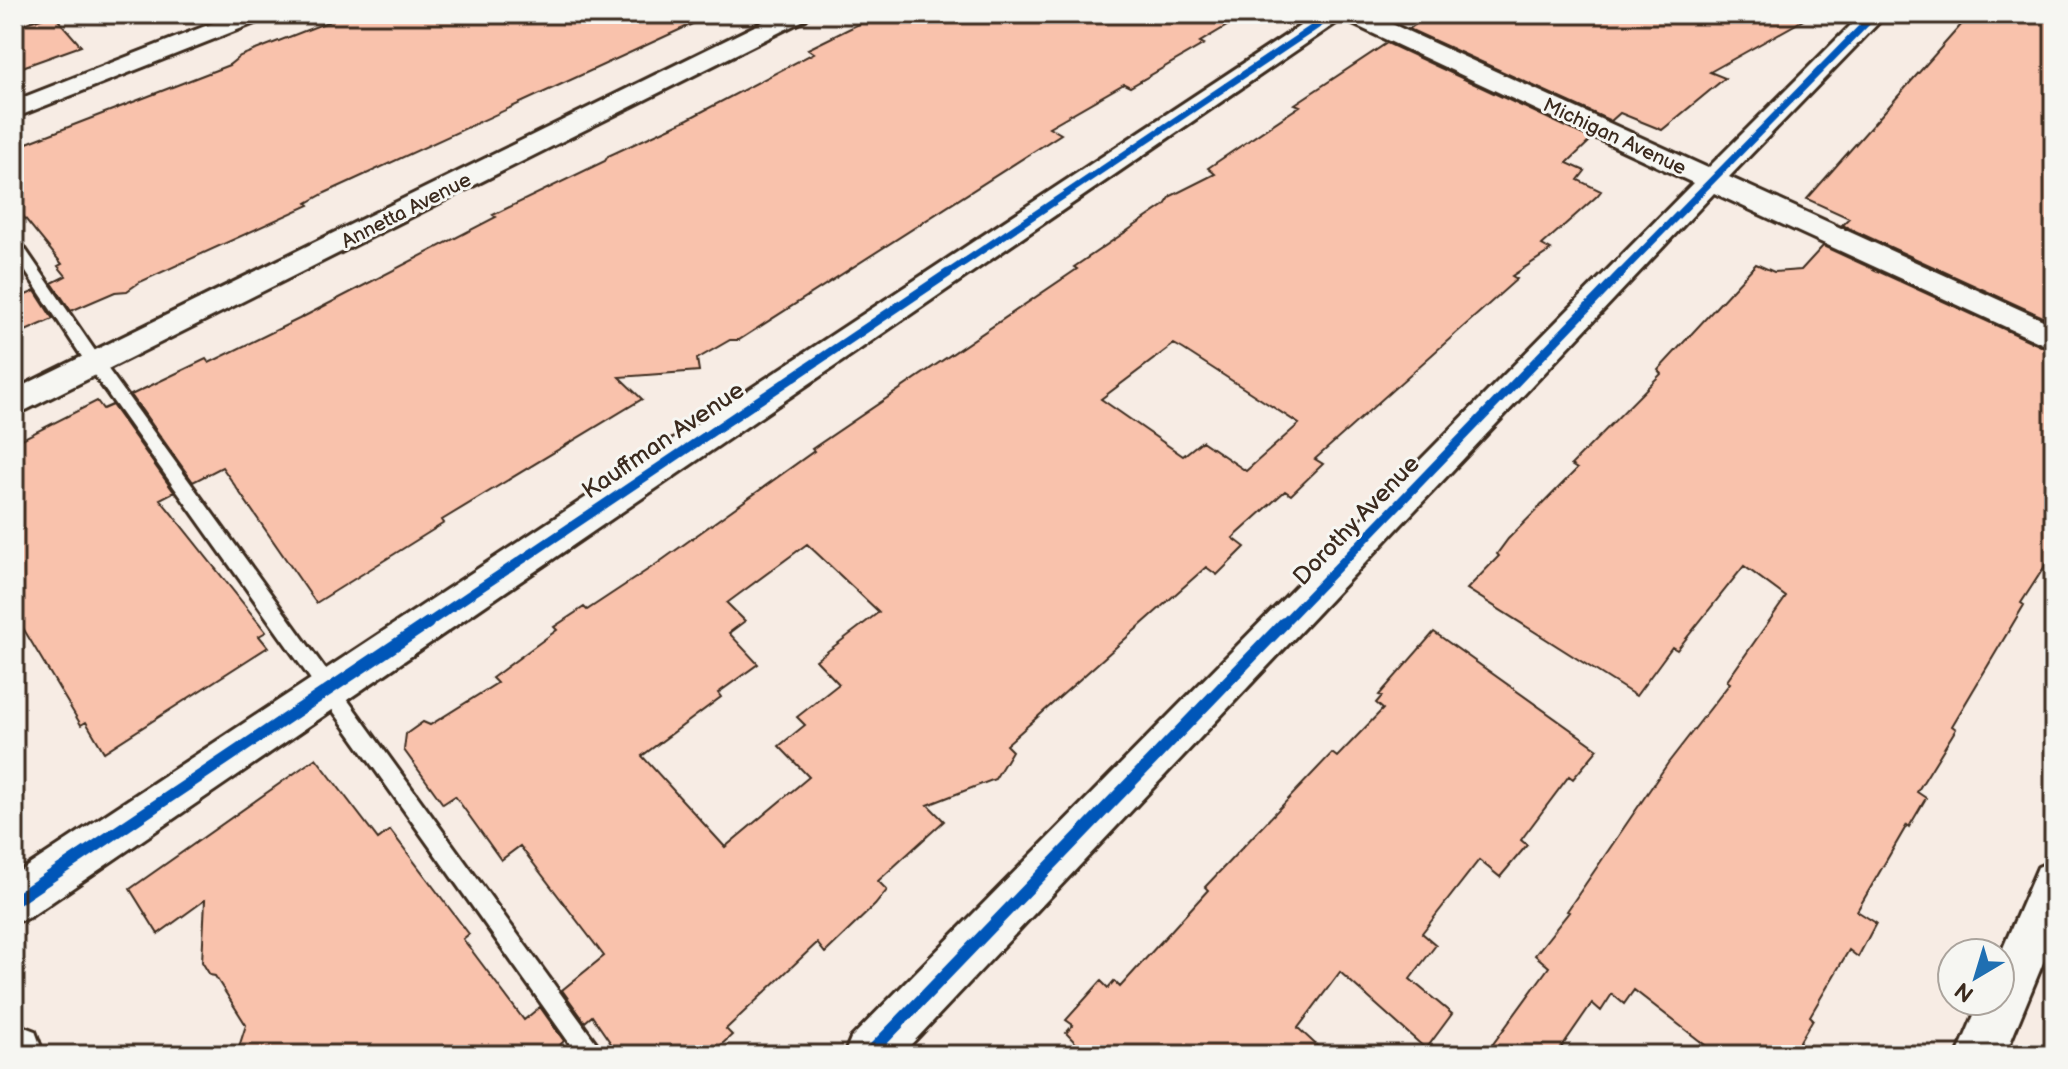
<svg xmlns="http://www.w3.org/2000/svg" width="2068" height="1069" font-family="'Balsamiq Sans',sans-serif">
<rect width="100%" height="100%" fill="#f7ece4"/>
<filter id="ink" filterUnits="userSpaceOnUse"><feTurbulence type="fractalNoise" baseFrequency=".0125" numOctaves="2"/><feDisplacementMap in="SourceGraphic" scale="16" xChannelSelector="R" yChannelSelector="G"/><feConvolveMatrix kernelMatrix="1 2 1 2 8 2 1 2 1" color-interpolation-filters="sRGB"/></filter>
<g filter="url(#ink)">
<!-- building -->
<path fill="#f9c2ac" stroke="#3b2a1e" stroke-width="2" fill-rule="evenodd" d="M53,14l28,32 -67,24v-43z
M348,14h366l-389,179 -18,10 2,2 -169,77 -13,9 -12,1 -44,19 -19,-28 14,-7 -8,-10 4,-2 -48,-59v-57l215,-83 11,-9z
M879,14h368l-47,28 4,2 -74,43 -6,-3 -75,43 12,7 -322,206h-9l-33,19 2,12 -80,6 23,22 -200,121 2,3 -128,80 -94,-136 -29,15 -62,-87 75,-36 3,4 90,-44 197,-102 -3,-2 112,-54 3,-5 80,-37 126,-66 -6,-4z
M1431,14h383l-104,58 15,6 -63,52 -42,-17 -9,8 -202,-92z
M1980,14h57l17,6v302l-212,-97 7,-7 -42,-19 162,-183 8,3z
M1387,43l205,96 -25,24 18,8 -7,9 23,11 -4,5 -55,49 9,5 -39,26 5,3 -202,180 8,5 -32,31 -6,-4 -52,47 12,9 -28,28 -11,-8 -200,178 6,6 -17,28 -67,26 16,16 -66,60 9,9 -12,15 -50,48 -8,-10 -91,86 6,6 -22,20h-91l-27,-39 -7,6 -23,-32 42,-34 -84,-110 -19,14 -46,-64 -12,8 -39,-54 2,-16 17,-12 7,3 67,-42 -5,-5 65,-48 -3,-3 30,-20 3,3 71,-47 156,-112 -2,-2 265,-180 -3,-2 91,-62 6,-9 44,-22 -7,-6 92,-62 -5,-2zM1174,344l9,5 116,75 -53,47 -44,-30 -19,15 -82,-57zM807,544l72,68 -63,48 23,24 -42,33 8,8 -26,21 30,31 -84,70 -83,-91 79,-59 -3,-4 40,-29 -29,-31 16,-12 -18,-18z
M1823,246l231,106v200l-33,51 3,2 -72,121 4,3 -39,63 9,6 -17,29 -2,-2 -50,86 19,12 -18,34 -9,-7 -39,66 3,3 -21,36h-74l-84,-65 -10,14 -12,-10 -11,17 -9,-8 -36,52h-71l64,-88 -14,-12 34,-43 -2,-1 101,-148 62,-80 -3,-2 59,-84 -42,-31 -67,84 -5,-3 -36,49 -169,-107 32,-33 -2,-2 11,-15 69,-70 -6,-4 90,-91 -3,-4 98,-106 18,8 27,-2z
M35,291l18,28 -39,17v-36z
M97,401l6,8 9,-4 62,87 -14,7 106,133 -7,4 9,11 -164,105 -18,-30 -5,3 -67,-112v-170z
M1434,632l164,117 -25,30 -4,-3 -48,64 6,5 -27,32 -21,-17 -57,73 14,12 -26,34 42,35 -26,35 -86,-77 -42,56 29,27h-240l-21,-22 7,-8 -7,-5 35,-39 7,7 6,-7 6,6 88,-97 -3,-3 127,-134 5,4 46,-48 -7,-6 6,-7 -3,-1z
M316,758l62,81 12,-9 79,104 -6,5 61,81 16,-13 24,34 -14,14h-291l-2,-5h-19l8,-25 -31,-49 -5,-1 -8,-13 3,-62 -47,34 -28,-45z"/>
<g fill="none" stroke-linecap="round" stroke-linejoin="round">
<!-- lane casing -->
<g stroke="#3b2a1e" stroke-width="6">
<path id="lane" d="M14,238l5,2 83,121 503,694h-27l-488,-686 -76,-115z"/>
</g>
<!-- street casing -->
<g stroke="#3b2a1e" stroke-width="6">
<path id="street" d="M236,14h33l-4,5 -251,99v-17z
M779,14h31l-4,5 -792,397v-26z
M1318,14h52l338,154 154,-154h25l-158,163 325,148v24l-340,-156 -813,862h-57l7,-17 842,-855 -351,-164 -1312,898 -16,6v-48z
M2054,860v76l-49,119h-48l23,-54h20v-46l38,-88z"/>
</g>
<!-- secondary casing -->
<g stroke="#3b2a1e" stroke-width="6">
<path id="secondary" d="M14,1023l21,8 9,24h-30z"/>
</g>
<!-- lane -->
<use href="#lane" fill="#f6f6f2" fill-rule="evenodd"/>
<!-- street -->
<use href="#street" fill="#f6f6f2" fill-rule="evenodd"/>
<!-- secondary -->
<use href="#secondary" fill="#f6f6f2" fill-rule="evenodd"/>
<!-- cycleway-far2 casing -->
<g stroke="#f6f6f2" stroke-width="11">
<path id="cycleway-far2" d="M945,275l389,-261
M1619,275l256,-261"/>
</g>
<!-- cycleway-far1 casing -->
<g stroke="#f6f6f2" stroke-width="14">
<path id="cycleway-far1" d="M425,625l523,-352
M1282,625l339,-352"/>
</g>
<!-- cycleway casing -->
<g stroke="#f6f6f2" stroke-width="17">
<path id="cycleway" d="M14,901l414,-278
M868,1055l416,-432"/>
</g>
<!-- cycleway-far2 -->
<use href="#cycleway-far2" stroke="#0057b8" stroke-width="7"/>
<!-- cycleway-far1 -->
<use href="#cycleway-far1" stroke="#0057b8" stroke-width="9"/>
<!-- cycleway -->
<use href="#cycleway" stroke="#0057b8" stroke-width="12"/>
</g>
</g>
<g text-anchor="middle" stroke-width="6" stroke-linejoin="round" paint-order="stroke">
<!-- far-street labels -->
<g font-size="20" fill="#3b2a1e" stroke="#f6f6f2">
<text transform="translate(1615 136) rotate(25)" y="7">Michigan Avenue</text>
<text transform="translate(406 210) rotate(-27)" y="7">Annetta Avenue</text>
</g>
<!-- street labels -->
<g font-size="24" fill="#3b2a1e" stroke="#f6f6f2">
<text transform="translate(663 440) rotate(-34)" y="8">Kauffman Avenue</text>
<text transform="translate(1356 520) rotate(-46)" y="8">Dorothy Avenue</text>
</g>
</g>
<!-- margin -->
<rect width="2068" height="1069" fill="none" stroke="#f6f6f2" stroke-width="48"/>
<rect x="24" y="24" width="2020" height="1021" fill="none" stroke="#3b2a1e" stroke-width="3" filter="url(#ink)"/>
<!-- north arrow -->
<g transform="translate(1976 977) rotate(218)"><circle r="38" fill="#f6f6f2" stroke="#aba49d" stroke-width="2"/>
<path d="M0-6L14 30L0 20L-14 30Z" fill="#1f6fb2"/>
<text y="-12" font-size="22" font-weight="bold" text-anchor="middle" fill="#3b2a1e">N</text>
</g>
</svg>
